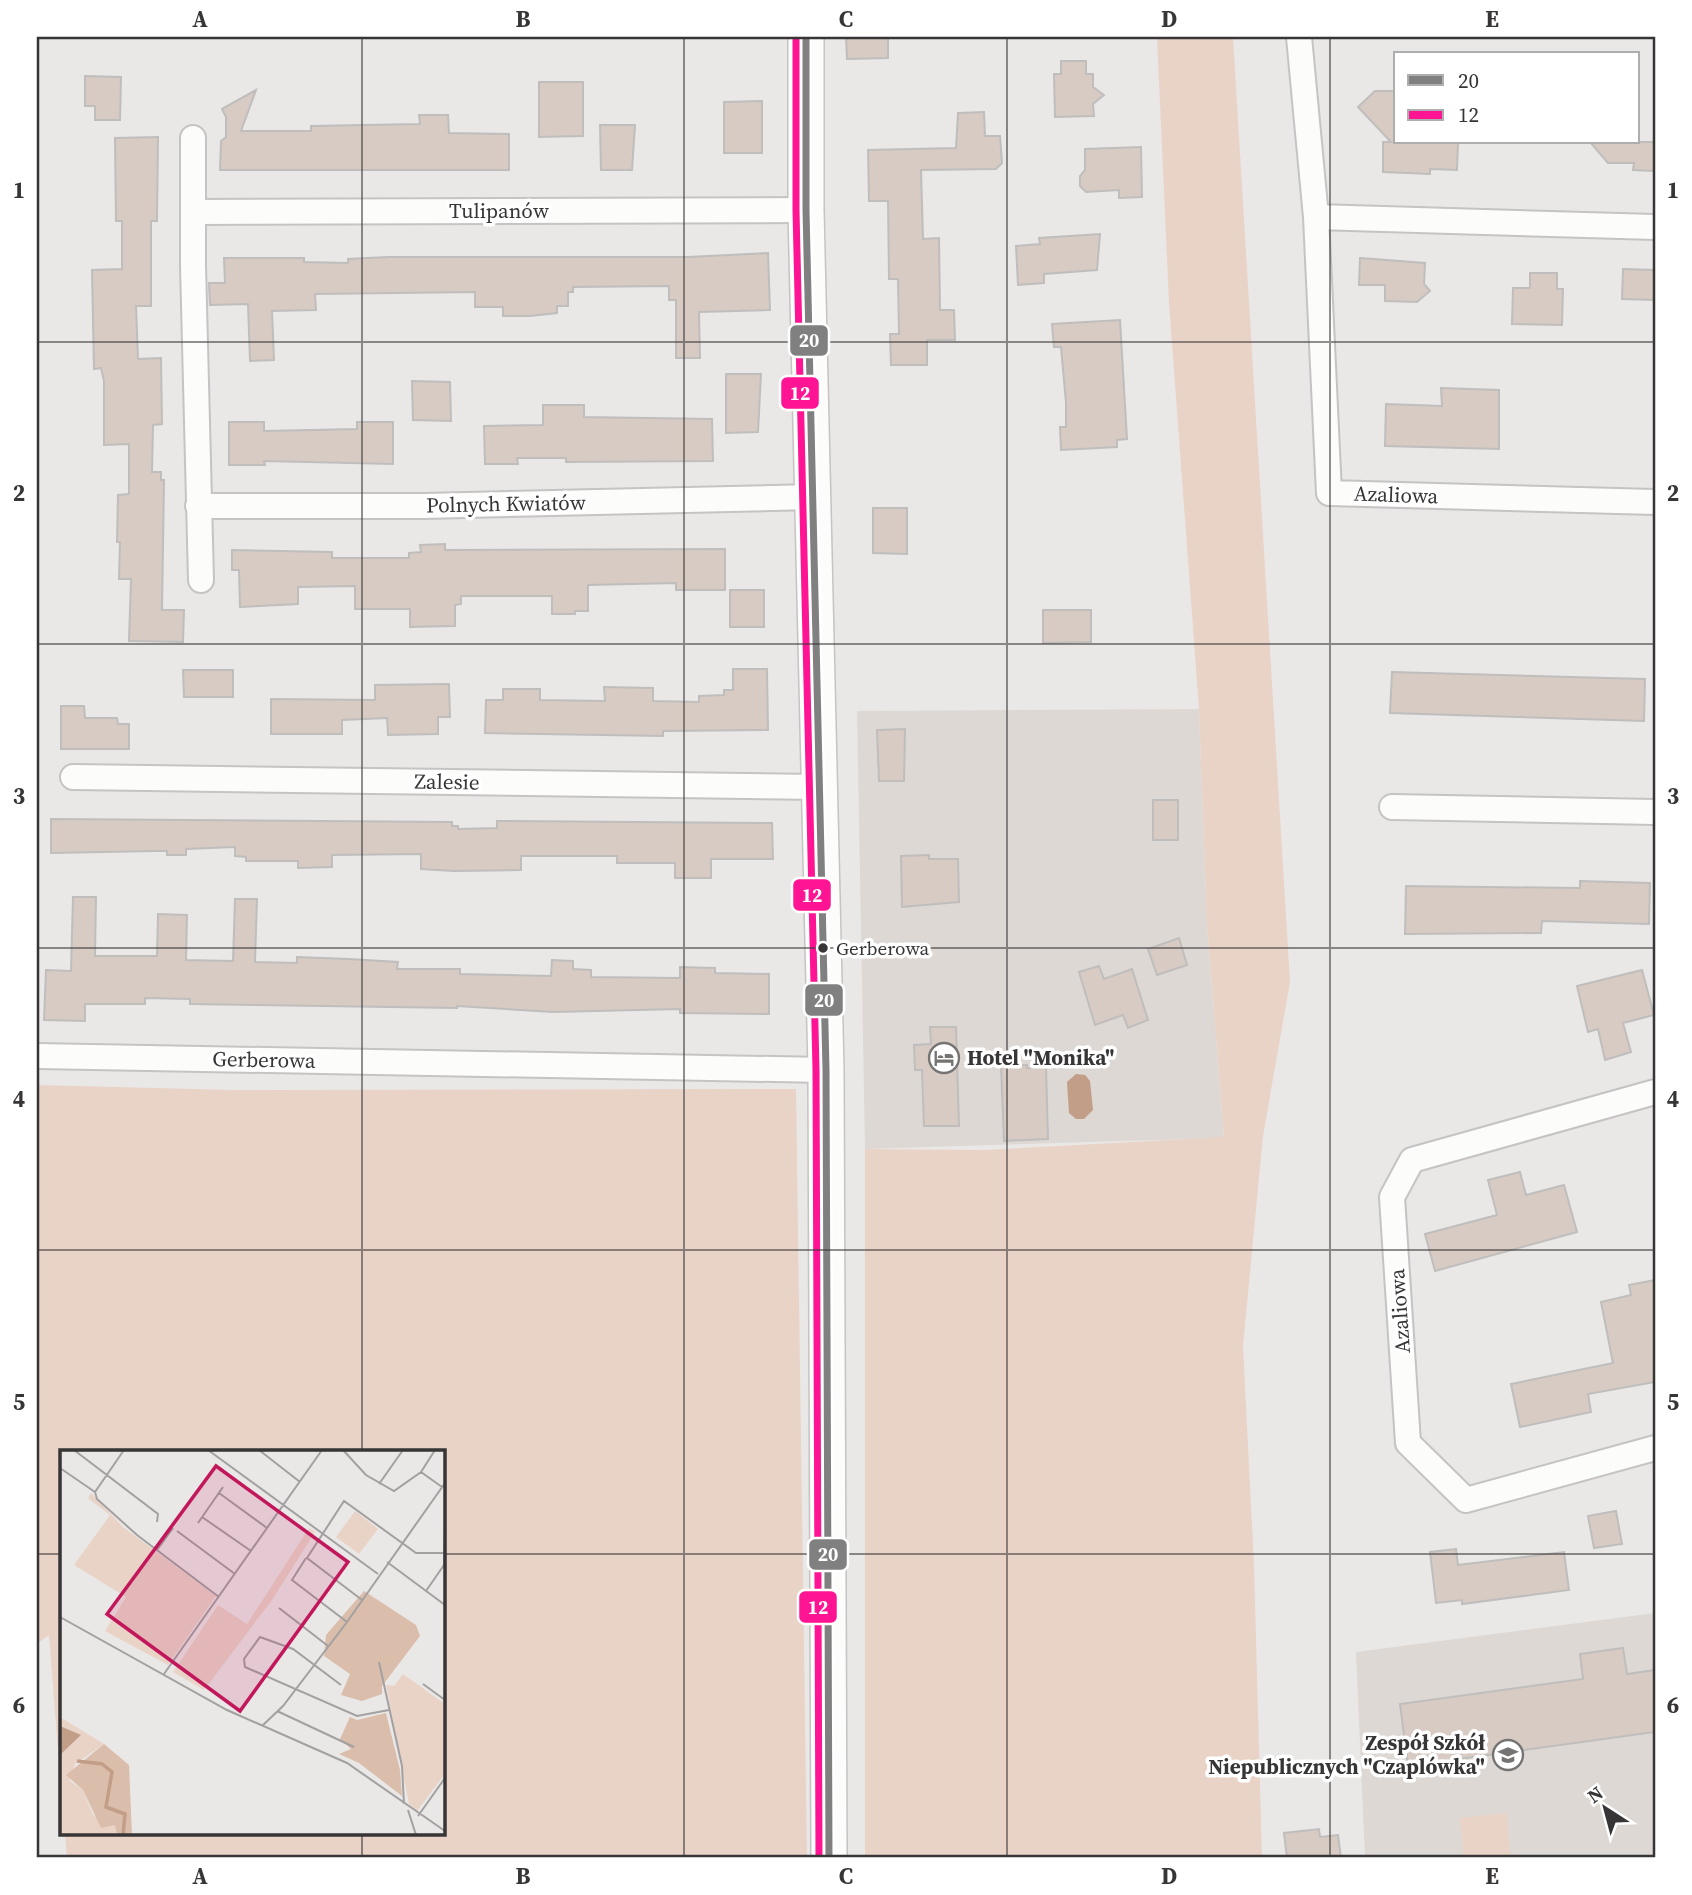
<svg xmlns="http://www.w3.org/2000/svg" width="1692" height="1895" font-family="'Source Serif 4',serif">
<rect width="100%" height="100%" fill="#eae8e7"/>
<!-- built -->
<path fill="#ded8d4" d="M1199,709l8,215 17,214 -359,11 -8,-438z
M1655,1613v245h-290l-9,-206z"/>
<!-- green -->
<path fill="#e9d3c7" d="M1157,37h76l57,945 -27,154 -20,210 11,219 8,293h-397v-709l120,1 239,-13 -17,-213 -8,-215 -30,-406z
M37,1085l197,5 562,-1 11,769h-740l-2,-24h378v-382h-382v337l-12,-154 -12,9z
M1507,1813l3,45h-46l-4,-40z"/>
<!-- water -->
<path fill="#c29d88" d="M1076,1074l9,1 5,6 3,29 -9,9h-8l-7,-6 -2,-31z"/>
<!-- building -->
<path fill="#d7cbc4" stroke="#bfbebd" stroke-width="2" d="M846,37h42v21l-41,1z
M1061,61h25v13h7v13l11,8 -11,9 1,12 -39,1 -1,-43h7z
M85,76l36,1 -1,43h-25v-14h-10z
M539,82h44v54l-44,1z
M256,90l-15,41h70v-5l109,-2 -1,-9h29l1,18 60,1v36h-289l1,-29 5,-4v-20l-4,-8z
M1375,91h21v51l62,1 -1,27 -27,-1v5l-47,-2v-30h8l-33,-35z
M762,101v52h-38v-51z
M984,112l1,24h15l2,27 -6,6 -75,1 2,69 16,-1 1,72h14l1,30h-28v25h-36l-1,-31h9l-1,-55h-9l-1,-78h-19l-1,-51 88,-2 2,-35z
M600,125h35l-3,45h-31z
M158,137l-1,84h-6v85h-15l2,53 23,-1 1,66 -9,1 -1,47h9v8h3l-2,130h22l-1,32 -54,-1 2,-62h-12l1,-37h-3l1,-47 11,-1v-50l-25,1v-64l-3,-13 -7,1 -2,-99 30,-1v-48h-6l-1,-83z
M1590,142h65v29l-22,-1 1,-7h-26z
M1141,147l1,50 -23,1v-8l-33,2 -6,-6v-10l5,-6v-21z
M1100,234l-3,36 -53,4v9l-26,2 -2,-39 24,-2 -1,-6z
M768,253l2,57 -71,2 1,46h-24v-58h-7v-14l-96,1v5h-5v14h-11v7l-27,3h-27v-9h-28v-15l-160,2 1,16 -44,1 2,49 -24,1 -2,-57 -38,1 -1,-22h16l-1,-25h80v4l44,1v-4l41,-2h299z
M1360,258l65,5 -1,21 6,7 -13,11 -32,-1v-16h-26z
M1623,269l32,1v30l-33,-1z
M1530,273h27v16h6l-1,36 -50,-1 1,-36h17z
M1120,320l7,119 -10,1v7l-56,3 -1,-23h6v-24l-5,-56h-7l-2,-23z
M726,374h35l-3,58 -32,1z
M412,381l38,1 1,39 -38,-1z
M1441,388l58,2v59l-114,-3 1,-42 56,2z
M543,405h41v12l128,2 1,42 -147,1v-4h-49l1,6h-33l-1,-38 59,-1z
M229,422h35v9l93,-2v-7h36v42l-129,-3 1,4h-36z
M873,508h34v46l-34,-1z
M445,544v6l280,-1v41h-49v-7l-88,2v26h-13v3h-23v-18h-91v8l-6,1v21l-45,1v-18h-55v-23l-57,1v17l-58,3 -1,-37h-7v-20l100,2v6h77v-5l12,-1 -1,-7z
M730,590h34v37h-34z
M1043,610h48v32l-48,1z
M733,669h34l1,61 -105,1v5l-178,-3 1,-33h17v-11h37v11l65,1 -1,-14 49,1v13l46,1v-6l25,-1v-5h9z
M183,670h50v27h-49z
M1392,672l253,7 -1,42 -254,-8z
M449,684l1,33h-12v17l-50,1 -1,-17 -45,2v14h-71v-35l104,1v-15z
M61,706h23l1,12h32l1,6h11v25h-68z
M905,729l-1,52h-25l-2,-51z
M1153,800h25v40h-25z
M51,819l401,3v4h6v3l39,-1v-7l275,2 1,36h-62v19h-36v-15h-58v-7h-96v14l-67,1 -33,-2v-15l-89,1v12l-34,1v-7h-52v-4l-11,-1v-9l-49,2v6h-19v-4h-11l-105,2z
M929,855v4h29l1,43 -57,5 -1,-51z
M1580,881l70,2 -1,41 -107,-3 -1,12 -136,1 1,-48 174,2z
M73,897h23l-1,59h62l1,-42 29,1 -1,45 47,1 2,-62h22l-2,63 42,1v-6l52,2 49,3 -1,7h63v5l91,2 1,-16 21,1v8l18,1v7l89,1v-11l35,1v5l54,1v40l-89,-1v-4l-127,3 -96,-6v2l-267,-4v-5l-45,-1v6h-60v17l-41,-1 2,-50 25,1z
M1179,938l8,27 -30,10 -9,-26z
M1099,966l5,13 28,-10 16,51 -20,8 -5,-13 -28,10 -16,-53z
M1642,970l12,45 -31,8 8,29 -26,8 -7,-31 -10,3 -11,-46z
M930,1027h26l3,99h-35l-2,-56h-7l-1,-25 17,-1z
M1027,1065v3l19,-1 2,72 -44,2 -3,-75z
M1520,1172l6,23 38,-10 13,47 -142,39 -10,-37 72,-19 -9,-35z
M1655,1280v102l-67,12 3,18 -71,15 -9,-43 102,-21 -12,-61 30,-7 -2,-10z
M1616,1511l6,33 -28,4 -6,-32z
M1456,1549l2,16 106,-13 5,38 -107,14v-4l-26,3 -6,-51z
M1623,1648l4,26 28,-4v62l-247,34 -8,-62 183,-25 -3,-25z
M1319,1829l1,8 18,-2 3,23h-54l-3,-25z"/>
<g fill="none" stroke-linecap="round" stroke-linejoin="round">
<!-- street casing -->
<g stroke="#c5c3c3" stroke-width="28">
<path id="street" d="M1299,37l17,180 339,10
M193,138v127l8,315
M193,212l613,-2
M1316,217l13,276 326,9
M198,506h226l390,-9
M73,777l748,10
M1392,807l263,5
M37,1056l789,14
M1655,1092l-243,68 -20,37 16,246 58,57 189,-52"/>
</g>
<!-- secondary casing -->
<g stroke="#c5c3c3" stroke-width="38">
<path id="secondary" d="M806,37v173l20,860 3,788"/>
</g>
<!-- street -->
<use href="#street" stroke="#fcfcfb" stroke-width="24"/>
<!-- secondary -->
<use href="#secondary" stroke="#fcfcfb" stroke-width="35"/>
<!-- bus-1 casing -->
<g stroke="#fff" stroke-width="12">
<path id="bus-1" d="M806,37v173l20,860 3,788"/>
</g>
<!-- bus-2 casing -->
<g stroke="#fff" stroke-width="12">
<path id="bus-2" d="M796,37v173l20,860 3,788"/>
</g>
<!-- bus-1 -->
<use href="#bus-1" stroke="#808080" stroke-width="7"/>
<!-- bus-2 -->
<use href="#bus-2" stroke="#ff1493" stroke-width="7"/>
</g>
<!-- grid -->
<path fill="none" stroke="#373535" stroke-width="2" stroke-opacity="0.55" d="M362,37v1415M684,37v1821M1007,37v1821M1330,37v1821M37,342h1618M37,644h1618M37,948h1618M37,1250h1618M37,1554h24M443,1554h1212M362,1834v24"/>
<!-- icons -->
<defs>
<g id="hotel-ring" transform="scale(1.575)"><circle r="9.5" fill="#fff" stroke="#767473" stroke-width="1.5"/><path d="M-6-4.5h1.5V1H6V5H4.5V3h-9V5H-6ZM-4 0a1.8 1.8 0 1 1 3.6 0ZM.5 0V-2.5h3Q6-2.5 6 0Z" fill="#767473"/></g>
<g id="university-ring" transform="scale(1.575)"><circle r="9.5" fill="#fff" stroke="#767473" stroke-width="1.5"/><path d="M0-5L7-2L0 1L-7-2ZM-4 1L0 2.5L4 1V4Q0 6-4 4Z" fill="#767473"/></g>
</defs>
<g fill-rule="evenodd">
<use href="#hotel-ring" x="944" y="1058"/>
<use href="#university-ring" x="1508" y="1755"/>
</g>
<!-- markers -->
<circle fill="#373535" stroke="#fff" stroke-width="2.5" cx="823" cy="948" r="6"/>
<g text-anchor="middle" stroke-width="7" stroke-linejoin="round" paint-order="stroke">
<!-- bus labels -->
<g font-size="19" fill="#373535" stroke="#fff" text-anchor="start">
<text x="836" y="955">Gerberowa</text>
</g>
<!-- street labels -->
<g font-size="21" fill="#373535" stroke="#fff">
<text x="499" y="218">Tulipanów</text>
<text transform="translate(1396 495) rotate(2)" y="7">Azaliowa</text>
<text transform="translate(506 504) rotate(-1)" y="7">Polnych Kwiatów</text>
<text transform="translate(447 782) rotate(1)" y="7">Zalesie</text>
<text transform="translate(264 1060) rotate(1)" y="7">Gerberowa</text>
<text transform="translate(1400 1311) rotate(-94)" y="7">Azaliowa</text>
</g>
<!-- poi labels -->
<g font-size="21" font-weight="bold" fill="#373535" stroke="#fff" text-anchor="start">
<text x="967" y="1065">Hotel "Monika"</text>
<text x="1485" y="1750" text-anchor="end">Zespół Szkół<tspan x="1485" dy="24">Niepublicznych "Czaplówka"</tspan></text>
</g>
</g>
<!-- overview -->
<g transform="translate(60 1450)">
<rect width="385" height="385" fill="#eae8e7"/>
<path d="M31,43l32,34 93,69 -48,69 -63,-34 21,-34 -52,-32 36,-50 -22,-17zM295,61l23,18 -19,25 -23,-17zM249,78l6,4 -43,68 -68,90 -31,-18 45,-67 29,19zM343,224l42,30v70l-28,37 -8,-7 -23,-119 8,1zM0,267l44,27 -29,20 -5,17 13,9 10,25 23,10 1,10h-57v-80l20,-19 -20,-10z" fill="#e9d3c7"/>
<path d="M304,141l52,34 4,11 -38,50v8l-20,7 -21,-6 9,-21 -26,-18 2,-21zM326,263l14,57 2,26 -43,-33 -20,-9 12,-5 -11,-10 10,-22 7,3zM44,294l25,21 3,70h-15l-2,-10 -14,3 -18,-38 -17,-15z" fill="#dbbdab"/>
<path d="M0,276l21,9 -21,20z" fill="#c29d88"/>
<path fill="none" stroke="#c29d88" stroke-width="3.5" d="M17,311l25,3 10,8 -6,35 19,7 -2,21"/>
<path fill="none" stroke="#a2a0a0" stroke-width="2" d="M14,0l84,64 -1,8M148,0l170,124M199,0l41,32M283,0l23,25 28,16 27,-19 14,-22M0,18l35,24 2,7 40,36 82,62M361,22l21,15M319,34l24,-34M35,42l29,-42M159,43l48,35M142,67l49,34M138,73l25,-36M117,81l58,43M97,100l16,-22M246,108l-14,22 55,42M327,112l58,43M366,141l18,-26 1,-32M302,150l-55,-42 37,-57 72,52h28M219,158l49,38M0,167l167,93 120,53 98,68M319,212l23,104 2,38M104,224l158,-224M363,234l22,16M281,235l-48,-36 -33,-12 -16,22 1,8 112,49 32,-6M217,261l77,36M202,276l21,-20 64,-84 98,-139M348,360l8,25M358,366l27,-38"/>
<path fill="#c2185b" fill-opacity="0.15" stroke="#c2185b" stroke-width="3.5" d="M156,16l132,96 -108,149 -133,-97z"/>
<rect width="385" height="385" fill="none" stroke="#373535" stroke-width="3.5"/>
</g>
<g stroke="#fff" stroke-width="2.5">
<rect x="789" y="324" width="40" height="33" rx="7" fill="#808080"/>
<rect x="780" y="376" width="40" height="34" rx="7" fill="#ff1493"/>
<rect x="792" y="878" width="40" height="34" rx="7" fill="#ff1493"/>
<rect x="804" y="983" width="40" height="34" rx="7" fill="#808080"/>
<rect x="808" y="1538" width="40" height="33" rx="7" fill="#808080"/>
<rect x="798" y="1590" width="40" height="34" rx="7" fill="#ff1493"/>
</g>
<g font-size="19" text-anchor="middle" font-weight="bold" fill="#fff">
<text x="809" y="347">20</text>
<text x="800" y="400">12</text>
<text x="812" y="902">12</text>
<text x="824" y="1007">20</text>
<text x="828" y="1561">20</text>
<text x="818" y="1614">12</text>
</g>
<!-- border -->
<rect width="1692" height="1895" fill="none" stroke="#ffffff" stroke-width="77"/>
<!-- legend -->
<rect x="1394" y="52" width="245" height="91" fill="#ffffff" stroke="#afaeae" stroke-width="2"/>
<rect x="1408" y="75" width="35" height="10" fill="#808080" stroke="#afaeae" stroke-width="2"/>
<text x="1458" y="88" font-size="21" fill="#373535">20</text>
<rect x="1408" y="110" width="35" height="10" fill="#ff1493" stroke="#afaeae" stroke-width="2"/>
<text x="1458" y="122" font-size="21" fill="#373535">12</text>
<!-- north arrow -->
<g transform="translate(1605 1808) rotate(324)" stroke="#ffffff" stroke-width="5" paint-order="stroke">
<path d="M0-5L12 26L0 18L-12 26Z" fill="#373535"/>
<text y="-10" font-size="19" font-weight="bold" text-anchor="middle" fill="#373535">N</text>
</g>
<rect x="38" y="38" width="1616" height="1818" fill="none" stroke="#373535" stroke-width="2.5"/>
<g font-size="23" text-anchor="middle" font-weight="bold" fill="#373535">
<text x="200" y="27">A</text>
<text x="523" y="27">B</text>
<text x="846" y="27">C</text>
<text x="1169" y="27">D</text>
<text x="1492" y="27">E</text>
<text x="19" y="198">1</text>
<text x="1673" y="198">1</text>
<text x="19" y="501">2</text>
<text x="1673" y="501">2</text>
<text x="19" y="804">3</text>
<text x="1673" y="804">3</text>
<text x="19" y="1107">4</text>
<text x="1673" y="1107">4</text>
<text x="19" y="1410">5</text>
<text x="1673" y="1410">5</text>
<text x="19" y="1713">6</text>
<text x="1673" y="1713">6</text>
<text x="200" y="1884">A</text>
<text x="523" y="1884">B</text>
<text x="846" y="1884">C</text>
<text x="1169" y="1884">D</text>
<text x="1492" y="1884">E</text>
</g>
</svg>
